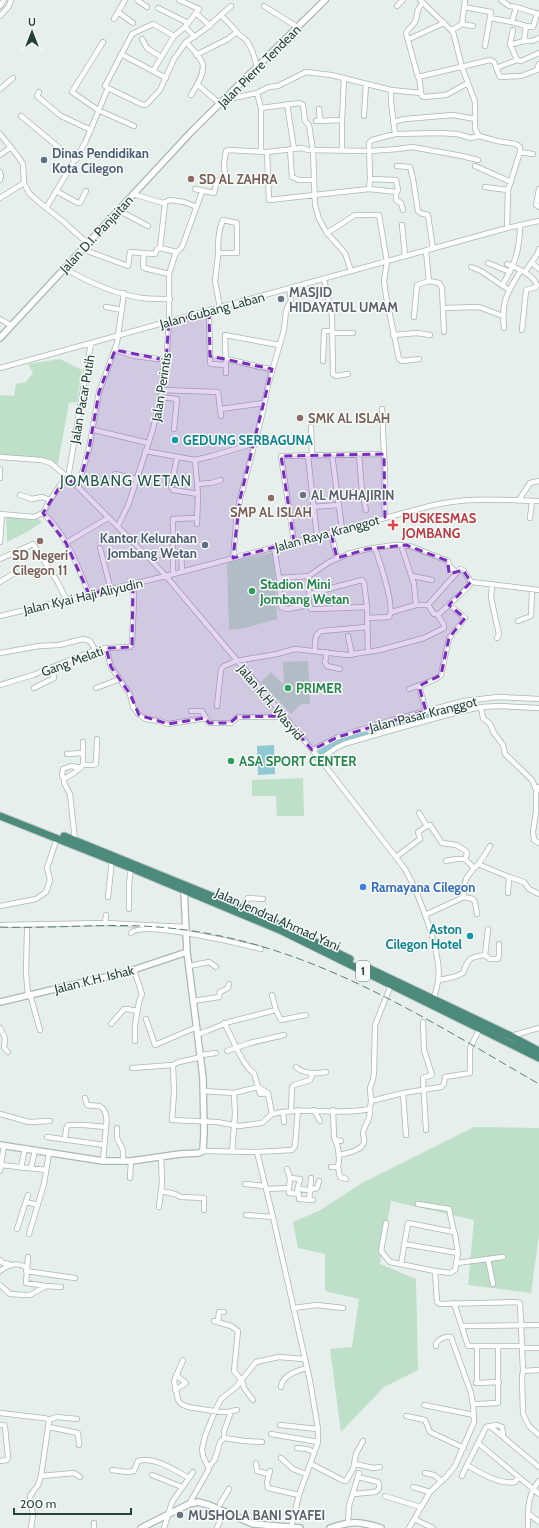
<svg xmlns="http://www.w3.org/2000/svg" width="539" height="1528" font-family="Cabin,sans-serif">
<rect width="100%" height="100%" fill="#e6efeb"/>
<!-- green -->
<path fill="#bfe0c8" d="M60,359l22,11 -5,32 -8,1 -11,61 -19,-6 -39,-3v-60l14,1 2,-12 10,-2 7,-9 -5,-9z
M6,515h27l9,7 -15,10 -20,10z
M274,552l3,67 -32,9 -16,2 -2,-67z
M308,661l2,43h-9l-10,10 -30,-32 10,-10 13,13 -1,-23z
M303,778l1,38h-27l-1,-20h-24v-16z
M474,1127l65,1v107l-8,58 -63,-8 6,-65 -83,-19 -11,63 36,15 2,91 -34,17 -43,45 -11,-83 22,-2 7,-48 -34,-8v-37l-27,-6 -5,-26 26,-11 43,-28z"/>
<!-- water -->
<path fill="#8ec9d4" d="M274,745l1,29 -17,1 -1,-29z"/>
<g fill="none" stroke-linecap="round" stroke-linejoin="round">
<!-- river -->
<path stroke="#8ec9d4" stroke-width="7" d="M382,731l66,-20 15,-2
M316,757l18,-13 32,-9"/>
<!-- minor casing -->
<g stroke="#a8b8b2" stroke-width="6">
<path id="minor" d="M137,0l10,7
M420,0l33,32 9,35 13,35v27l4,7
M501,0l8,6 7,1 -4,15
M423,3c-9,9 -4,11 -8,19 -2,4 -7,6 -9,11l12,44 72,-17 4,2 6,15 21,-1 16,-6 2,-6
M0,6l4,-6
M264,6l33,21
M397,6l6,-6
M464,7l27,5 -6,34
M516,7l23,7
M158,8l30,15
M118,12l15,11
M196,13l14,13
M221,15l10,-9
M0,16l9,-10 2,-6
M490,18l22,4 14,4 -2,15 -14,4
M114,19l11,-19
M462,24l11,2
M526,26l7,1 4,-13
M185,27l10,10
M452,30l10,-6 3,-24
M237,32c3,5 7,5 10,9 5,8 8,17 10,26
M142,39l5,9 14,9
M409,39l35,-16
M524,41h8l7,-3
M103,42l-31,50 26,18 36,16
M186,42c5,6 13,13 16,20 4,10 -6,25 -11,33
M121,54l32,17 21,-35 11,-9 14,-18 -20,-9
M517,60l4,1 18,-8
M496,68l21,-8 -7,-16 3,-14
M153,71l13,7
M419,76l2,16
M197,84l23,20
M108,88l35,17h3l14,-15 14,-31 12,-17 18,-12 17,-15 16,17 -9,7 -32,16
M0,89l13,-11
M391,90v12l4,32
M39,92l-2,4 24,20 30,14
M257,93l4,15v44
M224,100l33,-7 12,-6 9,-1 28,-14 25,3 60,15 30,3 1,3 2,1 22,-2 22,-12
M287,104l7,45
M261,108l39,-5 3,2 2,16 4,4 4,26 2,54 4,14 8,14 18,20 6,18
M319,109l1,12
M21,116l41,34 14,10
M364,116l2,-32
M316,121l26,-1
M393,122l12,-3 48,-4 22,4
M0,134l17,21 6,9 1,19 5,10 11,10 24,19 23,21
M290,149l2,28 7,3h14
M342,150v-30l2,-42
M267,152l2,48 100,-11 1,-10
M520,152l13,2
M0,155l11,-8
M397,166l13,1 3,12 5,32 2,2 8,2 5,34
M475,166l36,16
M0,172l1,4 -1,4
M485,187l23,3
M195,189l19,4 3,-12 8,-3 -1,-15 2,-12 4,-1 37,2 35,-4 6,2 62,1 28,-2 14,-2 50,9 16,4
M369,189l28,3 1,-2 -2,-10 -26,-1 -1,-36 3,-3 23,-6 44,-1 18,1 14,4 8,-2 18,5 19,3 4,3v5l-12,38 -1,38
M539,189l-3,16 3,2
M56,191l22,12h2l6,-12
M396,192v8l5,3 2,7
M133,194l30,9 7,-3 14,2 13,5
M0,198l24,-15
M46,208l39,-65 23,-55 -3,-2 27,-52 21,-10 21,12
M118,210l30,16
M402,225l3,31
M327,233l28,-18h24l8,47 -3,19 2,15 13,63 3,2 17,-2
M160,248l5,-45
M82,249l46,17 2,-14 25,2 2,-5 3,-1 17,4
M144,253l-1,13 1,2 25,6
M218,253h19v-30l-14,-3c-5,11 -5,23 -5,36l-3,25 5,27
M488,263l22,9
M532,263l7,6
M507,264c12,5 25,10 30,21l-1,2 -10,3 -4,40
M471,267l10,4 28,19
M64,268c24,14 51,26 78,30 9,1 19,1 28,1
M525,272l13,-19 1,-4
M324,279l8,37 1,58 3,2 12,-2
M429,281l10,2 3,5 2,44
M503,284c12,-20 17,-35 17,-59
M106,307l16,3
M443,308l36,-1 24,9
M209,311l1,52 1,1 15,1
M414,317l3,-32 12,-4 -3,-30
M0,319l10,6
M504,328c-3,-27 3,-35 17,-58
M332,333h21
M393,335l24,-2 13,2
M115,350l19,6 32,4
M226,359c16,3 30,8 46,10
M323,361l1,-30h8
M0,368l507,-140 32,-7
M226,373l-1,-38 54,10
M162,390l56,2 3,24
M160,397l17,2 -3,30
M221,409l43,-6
M311,427l1,29
M94,430l54,13
M145,451l50,9 17,-4 43,-13
M359,454l3,38 4,18
M384,454c2,21 -1,42 1,63
M332,455l10,74
M308,456l9,81
M0,457l41,3 10,3 27,24 72,72 16,17 154,183 85,110c13,23 38,86 33,112 -1,6 -3,12 -4,18
M195,460l3,34 -1,30
M0,469v9
M115,474l21,5
M68,478l23,-135
M197,484l14,-1 10,-3
M78,487l11,-38 10,-57 18,-49 7,-50
M171,487l6,-30
M173,490l25,4
M337,493l25,-1
M20,495l12,4 10,-2 8,3
M519,500l11,-17 9,-2
M312,507l26,-2
M43,513c23,21 35,53 46,81
M0,514l34,3 9,-4 7,-13 16,-23
M530,518l2,-17
M118,526l11,-23 24,-74 9,-39 1,-20 3,-4 3,-44v-48l6,-19 2,-3 5,-5 20,-55
M331,533l6,25
M0,542l2,-28
M294,542l-13,-86 103,-2 -2,-45
M66,543l42,-25
M274,547l5,31 2,29 6,2 22,-4v-29
M100,548l11,42
M172,552h9l1,19
M233,558l4,-45 3,-14 22,-84 6,-30 16,-55 2,-19 5,-11 -2,-12
M0,559l33,-15 24,37 10,20
M150,559l6,-4 10,-1
M173,574v-55l24,-1
M412,576l20,4
M279,578l30,-2 20,-14 19,-8 19,-5 28,-4 15,1 38,15 1,5 7,6
M0,582l16,-10
M492,584l-1,14 8,36 -2,4
M309,594l53,-14 2,2 3,25
M309,605l2,4h4l52,-2 1,44
M416,605h12l32,-36 3,1 8,12 68,8
M428,605l6,9h5l29,-27 3,-5
M392,612l24,-7 -2,-21 -13,-39
M0,616l166,-40 268,-71c35,-8 70,-5 105,-4
M367,618l22,-1c7,-9 -10,-57 -14,-69
M518,621l13,-5 1,-26
M348,636l4,19
M106,648l5,19 19,27 3,13 6,8 7,4 13,2 9,3 38,-6 3,5h22l7,-6h36l9,-1
M315,651c0,-7 -1,-16 6,-20l46,-4
M327,652l-2,10 2,4 13,3
M0,653l39,-7 20,-1 24,-6 7,2 5,9
M0,685l33,-10 62,-25 11,-2 24,-1 2,-3 2,-44 -1,-15
M419,686l7,25
M34,688l20,-10 -2,-11
M96,688l24,-9
M409,689c8,-3 27,-8 32,-14l8,-37 16,-20 -1,-1 -15,-12
M217,706l4,-37 3,-3 12,-5 41,-7 18,-5 52,6 33,-5 44,-12 20,-10v-3l-7,-11
M481,707l2,11 7,6 4,9 9,12 2,9 27,26 4,9
M191,711h11l4,7
M312,750l26,-13 51,-16 75,-20 34,-4 41,2
M67,754l16,-1
M320,759l16,-11 8,-4 48,-14 66,-18 23,-5 18,-1 40,2
M83,765h10l3,-1 1,-25
M64,779l-2,-3 1,-7 8,-3 10,2
M539,787l-3,5v20l-3,20 1,8 5,3
M419,813l8,13
M75,840l-5,-46 -6,-11v-4l10,-6 9,-8v-23
M396,857l24,-18 -2,-7 9,-6 3,-1 12,18 14,2 10,6 1,3 -2,5 8,8
M446,861l10,-2h9
M478,864l31,13 -1,16
M509,877l15,5 5,7 10,5
M108,897l4,-37
M464,897l9,2 2,3 2,12
M0,906l36,-7 10,-7 4,-12 -3,-12 10,-30
M242,908l6,-10 15,1
M129,909v-24l2,-17
M425,915l39,-18c-2,-18 5,-23 15,-34 4,-5 8,-11 11,-17
M105,923l1,-8
M0,925l105,-2 81,4
M27,930l-1,43 2,22
M131,933c11,-13 111,11 130,16
M485,955l5,4h8l1,-4v-11
M189,966l20,-4 7,5
M134,970l8,24 -3,8 -4,23v16
M439,980l15,-3 9,-4c5,-15 7,-16 22,-18l3,-26
M30,994l10,36
M272,995l4,15
M193,1001l26,-4 1,-5 8,-4 1,-4
M146,1019l9,26 42,-18
M423,1022l1,28 8,25 -9,3 3,52
M111,1024l13,-15h3l10,2
M0,1028l5,10 -1,10 4,4
M198,1034l9,-3 22,-9 43,-11 4,-1 5,10 25,-5
M511,1036l28,-8
M227,1051l23,-8 34,-8
M201,1055l15,-2
M201,1057l-22,5 -6,3 1,28 -2,27 45,2 22,4 23,-3 10,-9 -4,-21 -8,1 -6,-21c-12,-7 -22,-37 -30,-50
M296,1067c7,7 22,7 30,5
M132,1068l41,-3
M203,1091l31,2
M403,1093l3,42
M85,1098l2,7c4,1 11,0 14,2 6,4 6,14 5,20
M371,1101l-1,-13 3,-8 1,-8 1,-47 16,-40
M314,1110l6,11
M333,1110l1,27 1,3 6,1
M291,1111l1,-24 2,-2 16,-5 3,-7
M283,1112l1,10
M0,1114l29,8 21,-1
M272,1114c34,-8 66,2 98,-5l1,-8 32,-8 38,-6 3,-3 1,-7 25,-4v-25l10,-20
M117,1128v10l6,12v10
M47,1137l57,8
M65,1139l1,-10 2,-4h16l22,2 -3,34
M203,1151l54,1 35,-2 3,-4 3,-36
M232,1152l3,-38 -1,-21 24,-6 10,6
M257,1152l16,65 37,164 8,48v13l-19,53 -8,32
M339,1155c8,-2 23,-4 25,-13 1,-3 -1,-6 -1,-9 1,-9 8,-11 7,-24
M1,1165l45,5
M331,1167h7c2,-9 1,-17 -2,-26
M338,1167l2,10 6,2
M21,1168l4,-20
M31,1168l4,-18
M287,1169l3,9 -1,10
M0,1171l4,-26
M130,1178l1,-17
M290,1178l10,1 -3,12
M245,1184l20,2
M266,1189l23,-1v5l10,1v5l14,1
M298,1189l12,1 1,-12
M161,1191l14,3 6,3 23,1v12
M309,1200l1,-10 7,-2 2,-7
M26,1202l12,3
M418,1204l31,5 5,23
M159,1207l3,-24 -1,-26
M246,1215l27,2
M386,1223l-5,28 9,11 45,9 2,31 3,2 75,-2 5,1 3,68
M17,1229l11,-34
M29,1234l15,-50 5,-31
M404,1244l54,9
M28,1257l-2,26 20,3
M488,1259l5,25
M0,1260l3,3 6,1
M457,1263l46,-6
M401,1264l7,-41 46,9 1,2 3,19 -3,17 -5,3 -15,-2
M0,1271c8,-6 17,-10 27,-3
M26,1271l49,7
M0,1285l10,9 16,1h4l16,-9 15,1
M454,1303l14,43h54
M293,1308l24,-3 26,3
M214,1321l17,5 7,5 -4,40 8,10 2,7 9,12
M218,1322l1,-10h5
M462,1326l77,-1
M477,1346v37
M522,1348h17
M183,1360l-9,21 4,19 3,4 7,3 32,5h8l9,-2
M539,1370l-16,1 -1,6 1,37 6,12 10,9
M476,1383l23,-1
M281,1387c2,-13 15,-15 25,-19
M175,1390l11,-7 -10,-8
M476,1404l22,-1v-57
M424,1405l50,10
M0,1413l43,5 5,1 1,2 -8,55 -3,9 -8,11 3,19 -2,13
M406,1416l19,4 5,12 34,16
M48,1420l9,-3 20,2
M0,1425h4l1,2 3,30 -1,3 -7,1
M280,1425l38,4
M490,1426l7,-1 5,2 1,9
M49,1427l29,6 1,12
M271,1434l47,8
M224,1438v-7l7,-19
M478,1443l61,51
M297,1448l10,1 7,3
M281,1458l12,11 13,5
M256,1463l1,8 12,3
M311,1464l33,17h2l7,-12 3,-15 7,-13
M355,1464l18,4 7,-1
M209,1467l6,-8 5,-17 4,-4 20,3 18,1
M112,1470l15,2 7,-1 4,-10c17,-5 36,9 51,17l-17,24 -8,26
M270,1471l-3,11 1,6 31,7
M425,1473l9,2 7,6
M152,1475l30,12
M41,1476l33,-3 6,4
M462,1476l5,-11
M519,1477l-4,5c-14,3 -37,-10 -48,-17l19,-38 4,-1 49,41
M189,1478l4,-6
M413,1487l17,5
M354,1494l21,-2 4,-3v-5l-1,-2 -20,-5
M385,1496l35,11
M189,1504l20,-35 -6,-13 -1,-7 3,-13 10,-25 6,-12 15,-12 20,-25 23,-5 25,2
M220,1504l9,-15
M528,1513l11,9
M414,1519l19,9
M94,1523v5
M348,1523l1,-17 10,-33
M217,1528l7,-16
M409,1528l21,-36 17,-16 8,-10 19,-44 -1,-18 -2,-11 -20,-56c-5,-1 -13,2 -15,7v2
M528,1528c0,-18 -1,-33 11,-47"/>
</g>
<!-- tertiary casing -->
<g stroke="#a8b8b2" stroke-width="8">
<path id="tertiary" d="M0,338l192,-207 133,-131
M0,1002l127,-30 60,-20
M0,1145l103,16h28l49,-7 19,-1 4,-2 1,-19 -1,-54 -16,-126 -3,-62
M141,1528l48,-24 9,-2 11,3 44,19 47,4
M330,1528c22,-7 28,-7 51,0"/>
</g>
<!-- trunk casing -->
<g stroke="#c2cac8" stroke-width="9">
<path id="trunk" d="M0,816l131,52 151,63 257,127
M64,836l197,80 89,43
M366,967l145,69 28,15"/>
</g>
<!-- minor -->
<use href="#minor" stroke="#fff" stroke-width="4.5"/>
<!-- tertiary -->
<use href="#tertiary" stroke="#fff" stroke-width="5.5"/>
<!-- trunk -->
<use href="#trunk" stroke="#4c8a7c" stroke-width="7"/>
<!-- rail -->
<path stroke="#5f7d75" stroke-width="1" stroke-dasharray="8 4" stroke-linecap="butt" d="M0,927c57,2 113,-5 169,1 140,14 252,88 370,156"/>
</g>
<!-- marked area -->
<path fill="#7b2cbf" fill-opacity="0.2" stroke="#7b2cbf" stroke-width="3" stroke-dasharray="8 5" stroke-linejoin="round" d="M209,311l1,45 62,13 -32,130 -7,59 61,-16 -13,-86 103,-2 1,63 -54,16 6,25 30,-9 39,-4 42,16 1,13 14,-4 8,12 -22,23 16,13 -16,20 -8,37 -22,11 7,25 -88,26 -26,13 -29,-34 -46,1 -7,6h-21l-4,-5 -37,6 -29,-9 -9,-21 -19,-27 -5,-19 26,-1 1,-62 -44,9 -23,-51 -23,-30 23,-36 12,10 11,-38 10,-57 16,-42 51,10 3,-38z"/>
<!-- markers -->
<g fill="#5c6f8a" stroke="#f7fbf9" stroke-width="1.5">
<circle cx="44" cy="160" r="4"/>
<circle cx="205" cy="545" r="4"/>
</g>
<g fill="#8d6e63" stroke="#f7fbf9" stroke-width="1.5">
<circle cx="191" cy="179" r="4"/>
<circle cx="300" cy="418" r="4"/>
<circle cx="271" cy="498" r="4"/>
<circle cx="40" cy="541" r="4"/>
</g>
<g fill="#6b7280" stroke="#f7fbf9" stroke-width="1.5">
<circle cx="281" cy="299" r="4"/>
<circle cx="303" cy="495" r="4"/>
<circle cx="180" cy="1515" r="4"/>
</g>
<g fill="#0f9aa8" stroke="#f7fbf9" stroke-width="1.5">
<circle cx="175" cy="440" r="4"/>
<circle cx="470" cy="936" r="4"/>
</g>
<path fill="#e0444e" stroke="#f7fbf9" stroke-width="1.5" d="M391 519h4v4h4v4h-4v4h-4v-4h-4v-4h4z"/>
<g fill="#2e9e5b" stroke="#f7fbf9" stroke-width="1.5">
<circle cx="252" cy="591" r="4"/>
<circle cx="288" cy="688" r="4"/>
<circle cx="231" cy="761" r="4"/>
</g>
<circle fill="#3f7fe0" stroke="#f7fbf9" stroke-width="1.5" cx="363" cy="887" r="4"/>
<g text-anchor="middle" stroke-width="3" stroke-linejoin="round" paint-order="stroke">
<!-- shield labels -->
<rect fill="#f7fbf9" stroke="#637a73" stroke-width="1" x="356" y="961" width="14" height="20" rx="3"/>
<g font-size="12" font-weight="bold" fill="#24423a">
<text x="363" y="975">1</text>
</g>
<!-- street labels -->
<g font-size="13" fill="#24423a" stroke="#f7fbf9">
<text transform="translate(259 66) rotate(-45)" y="5">Jalan Pierre Tendean</text>
<text transform="translate(96 234) rotate(-47)" y="5">Jalan D.I. Panjaitan</text>
<text transform="translate(212 310) rotate(-15)" y="5">Jalan Gubang Laban</text>
<text transform="translate(161 387) rotate(-81)" y="5">Jalan Perintis</text>
<text transform="translate(82 399) rotate(-80)" y="5">Jalan Pacar Putih</text>
<text transform="translate(327 533) rotate(-15)" y="5">Jalan Raya Kranggot</text>
<text transform="translate(83 596) rotate(-13)" y="5">Jalan Kyai Haji Aliyudin</text>
<text transform="translate(72 661) rotate(-20)" y="5">Gang Melati</text>
<text transform="translate(271 702) rotate(50)" y="5">Jalan K.H. Wasyid</text>
<text transform="translate(423 714) rotate(-14)" y="5">Jalan Pasar Kranggot</text>
<text transform="translate(278 919) rotate(24)" y="5">Jalan Jendral Ahmad Yani</text>
<text transform="translate(94 979) rotate(-14)" y="5">Jalan K.H. Ishak</text>
</g>
<!-- service labels -->
<g font-size="13" font-weight="bold" fill="#4e5e75" stroke="#f7fbf9" text-anchor="start">
<text x="52" y="158">Dinas Pendidikan<tspan x="52" dy="15">Kota Cilegon</tspan></text>
<text x="197" y="543" text-anchor="end">Kantor Kelurahan<tspan x="197" dy="15">Jombang Wetan</tspan></text>
</g>
<!-- education labels -->
<g font-size="13" font-weight="bold" fill="#785e54" stroke="#f7fbf9" text-anchor="start">
<text x="199" y="184">SD AL ZAHRA</text>
<text x="308" y="423">SMK AL ISLAH</text>
<text x="271" y="517" text-anchor="middle">SMP AL ISLAH</text>
<text x="40" y="560" text-anchor="middle">SD Negeri<tspan x="40" dy="15">Cilegon 11</tspan></text>
</g>
<!-- worship labels -->
<g font-size="13" font-weight="bold" fill="#5b616d" stroke="#f7fbf9" text-anchor="start">
<text x="289" y="297">MASJID<tspan x="289" dy="15">HIDAYATUL UMAM</tspan></text>
<text x="311" y="500">AL MUHAJIRIN</text>
<text x="188" y="1520">MUSHOLA BANI SYAFEI</text>
</g>
<!-- culture labels -->
<g font-size="13" font-weight="bold" fill="#0d838f" stroke="#f7fbf9" text-anchor="start">
<text x="183" y="445">GEDUNG SERBAGUNA</text>
<text x="462" y="934" text-anchor="end">Aston<tspan x="462" dy="15">Cilegon Hotel</tspan></text>
</g>
<!-- health labels -->
<g font-size="13" font-weight="bold" fill="#be3a42" stroke="#f7fbf9" text-anchor="start">
<text x="402" y="523">PUSKESMAS<tspan x="402" dy="15">JOMBANG</tspan></text>
</g>
<!-- leisure labels -->
<g font-size="13" font-weight="bold" fill="#27864d" stroke="#f7fbf9" text-anchor="start">
<text x="260" y="589">Stadion Mini<tspan x="260" dy="15">Jombang Wetan</tspan></text>
<text x="296" y="693">PRIMER</text>
<text x="239" y="766">ASA SPORT CENTER</text>
</g>
<!-- shop labels -->
<g font-size="13" font-weight="bold" fill="#366cbe" stroke="#f7fbf9" text-anchor="start">
<text x="371" y="892">Ramayana Cilegon</text>
</g>
<!-- quarter labels -->
<g font-size="15" letter-spacing="1" fill="#1f5548" stroke="#f7fbf9">
<text x="126" y="486">JOMBANG WETAN</text>
</g>
</g>
<!-- north arrow -->
<g transform="translate(32 32)" stroke="#f7fbf9" stroke-width="3" paint-order="stroke">
<path d="M0-3L7 15L0 10L-7 15Z" fill="#24423a"/>
<text y="-6" font-size="11" font-weight="bold" text-anchor="middle" fill="#24423a">U</text>
</g>
<!-- scale -->
<path d="M14 1508v6h117v-6" fill="none" stroke="#24423a" stroke-width="2"/>
<text x="20" y="1508" font-size="12" fill="#24423a" stroke="#f7fbf9" stroke-width="3" paint-order="stroke">200 m</text>
</svg>
